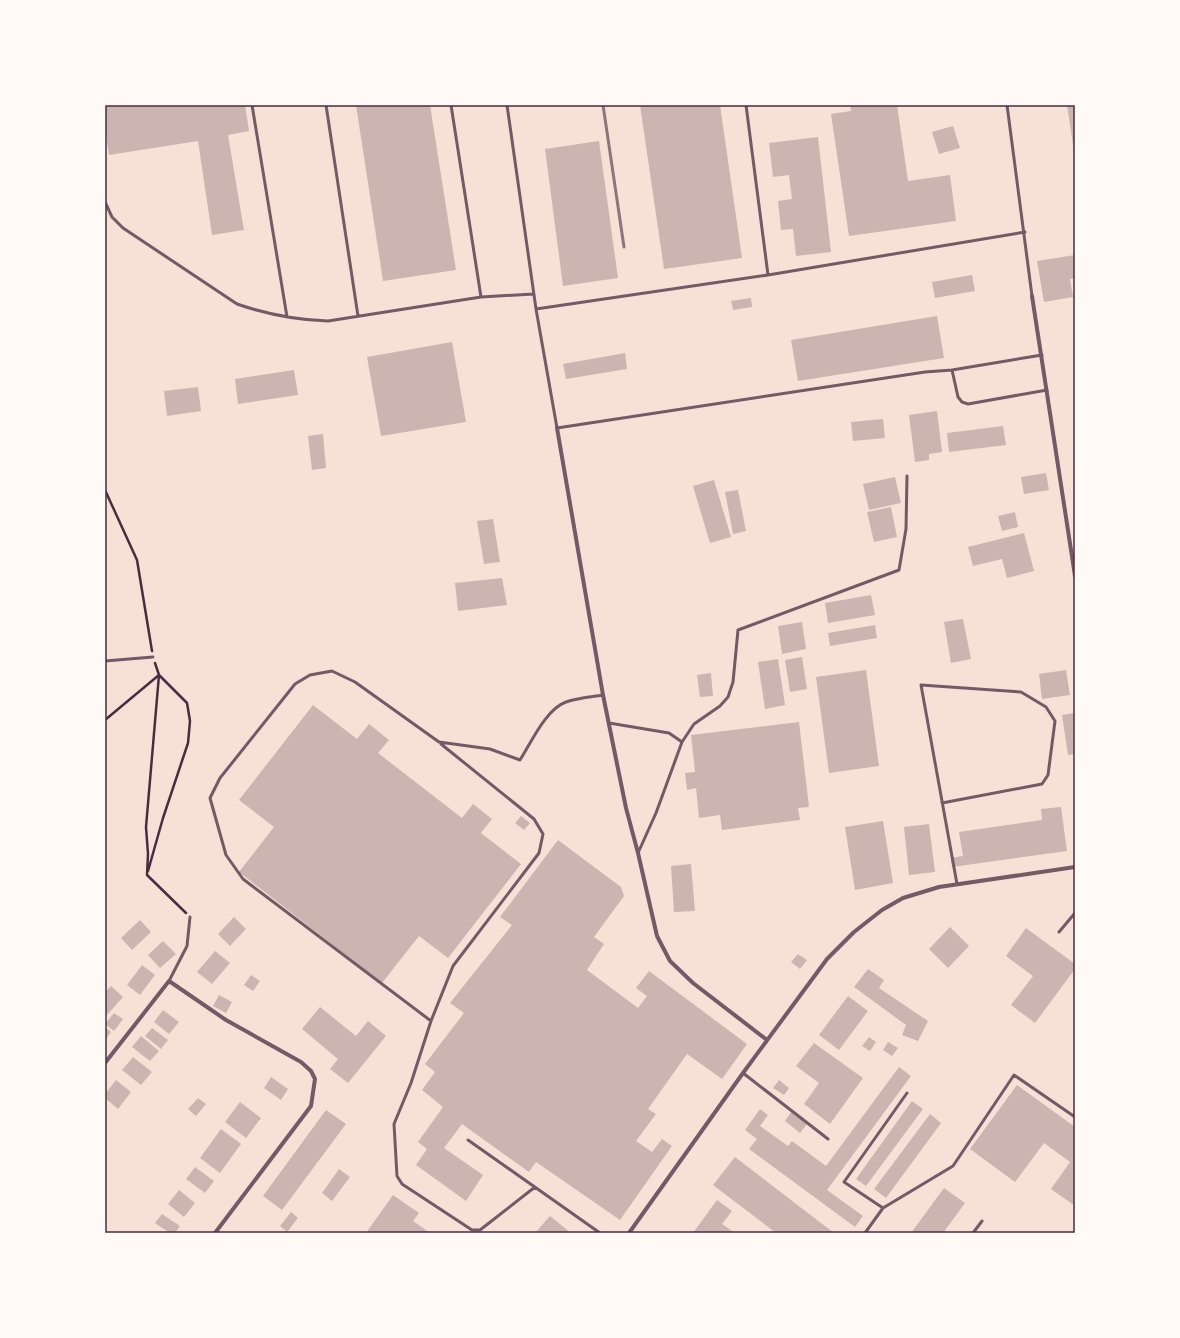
<svg xmlns="http://www.w3.org/2000/svg" width="1180" height="1338" font-family="Overpass,sans-serif">
<rect width="100%" height="100%" fill="#f7e1d7"/>
<!-- building -->
<path fill="#ccb4b1" d="M105,105h140l4,26 -21,4 16,95 -32,5 -14,-94 -89,14 -4,-26z
M356,105h74l26,165 -73,11z
M640,105h80l22,153 -78,11z
M850,105h47l11,76 42,-6 6,46 -107,15 -18,-122 20,-3z
M1067,105h8v47h-1z
M953,126l7,22 -21,6 -7,-22z
M818,137l13,115 -35,4 -3,-27 -12,1 -3,-29 14,-2 -3,-24 -16,2 -4,-34z
M599,141l19,137 -55,8 -18,-137z
M1075,255v23l-5,1 3,18 -29,5 -7,-41z
M972,275l3,16 -40,7 -3,-16z
M751,298l1,9 -19,3 -2,-9z
M937,316l7,42 -146,23 -7,-41z
M452,342l14,80 -85,14 -14,-79z
M625,353l2,16 -61,10 -3,-15z
M294,370l4,25 -60,9 -3,-25z
M198,387l3,24 -34,5 -3,-25z
M937,411l5,41 -13,2v6l-14,2 -6,-47z
M883,419l2,19 -32,3 -2,-19z
M1003,426l3,19 -57,7 -2,-19z
M323,434l3,34 -14,2 -4,-34z
M1046,473l3,17 -25,4 -3,-17z
M895,477l6,26 -32,7 -6,-26z
M714,480l17,57 -21,6 -17,-57z
M738,490l8,41 -13,3 -8,-42z
M891,507l6,30 -23,5 -7,-30z
M1015,512l3,15 -16,4 -4,-15z
M493,519l7,43 -16,2 -7,-43z
M1024,533l10,38 -27,7 -5,-19 -29,7 -5,-19z
M502,578l5,27 -49,6 -3,-28z
M871,595l4,20 -47,8 -3,-20z
M963,619l8,40 -20,4 -7,-41z
M802,622l4,27 -24,5 -4,-28z
M875,625l2,13 -47,8 -2,-13z
M802,657l5,32 -17,3 -5,-32z
M778,659l7,46 -20,4 -7,-47z
M866,670l13,96 -50,7 -13,-96z
M1066,670l4,25 -28,4 -3,-25z
M711,673l2,23 -13,1 -3,-22z
M313,705l44,34 12,-15 20,16 -11,13 84,65 11,-14 19,15 -11,14 40,31 -73,94 -29,-22 -37,47 -143,-111 35,-45 -35,-27z
M1075,713v41l-7,1 -6,-40z
M799,722l10,85 -11,1 2,12 -78,10 -2,-15 -21,3 -3,-30 -9,2 -2,-17 10,-1 -4,-37z
M1061,807l6,44 -115,16 -1,-9 12,-2 -4,-24 83,-12 -1,-11z
M521,816l9,7 -6,7 -9,-7z
M883,821l10,62 -38,7 -10,-63z
M929,824l6,48 -26,3 -5,-48z
M558,840l63,47 3,9 -30,41 10,7 -17,26 51,38 9,-12 -11,-8 13,-17 98,73 -25,35 -35,-25 -39,55 8,5 -20,27 16,11 10,-13 10,7 -52,74 -84,-58 -7,10 -67,-48 -18,24 39,27 -17,26 -50,-36 11,-16 -9,-7 25,-35 -21,-17 13,-18 -10,-8 39,-51 -14,-10 62,-78 -12,-8z
M691,864l4,47 -21,1 -3,-46z
M234,917l12,12 -16,17 -12,-12z
M140,920l11,12 -19,18 -11,-12z
M950,927l19,19 -21,22 -19,-19z
M1026,928l49,36v5l-40,54 -24,-18 22,-29 -27,-20z
M163,941l13,13 -16,14 -12,-13z
M215,951l15,12 -18,21 -15,-12z
M798,954l9,6 -7,9 -9,-7z
M142,965l13,10 -15,20 -13,-10z
M868,969l16,11 -5,8 49,33 -10,20 -16,-6 4,-10 -52,-38z
M251,975l9,6 -7,10 -9,-6z
M111,986l12,11 -15,17 -3,-3v-19z
M219,995l13,7 -6,11 -13,-7z
M848,996l20,15 -29,39 -20,-15z
M320,1007l36,29 12,-15 18,15 -38,47 -18,-14 8,-10 -36,-30z
M163,1010l16,12 -10,12 -15,-12z
M114,1013l9,6 -9,12 -9,-7z
M105,1027l6,5 -6,8z
M152,1028l16,12 -7,9 -16,-13z
M141,1036l18,15 -9,10 -18,-14z
M869,1037l7,5 -6,9 -8,-5z
M888,1042l10,6 -6,8 -9,-6z
M814,1043l49,35 -33,46 -26,-20 15,-21 -23,-17z
M133,1057l19,15 -11,13 -19,-15z
M899,1067l12,9 -84,114 36,26 -8,11 -106,-78 8,-10 -12,-9 15,-21 8,6 -8,11 28,20 4,-5 34,25z
M271,1077l17,12 -7,11 -17,-12z
M116,1080l15,12 -13,17 -13,-11v-4z
M779,1080l10,8 -5,7 -11,-7z
M1017,1085l58,42v79l-24,-17 19,-27 -26,-19 -29,39 -45,-33z
M198,1098l8,6 -10,12 -8,-7z
M912,1101l11,8 -57,77 -10,-7z
M240,1102l21,16 -15,20 -21,-16z
M326,1110l20,14 -64,86 -19,-14z
M791,1112l16,12 -7,9 -15,-12z
M930,1114l11,9 -55,75 -12,-9z
M221,1129l20,15 -21,29 -20,-15z
M735,1157l99,76h-58l-63,-48z
M195,1167l19,14 -9,12 -19,-14z
M339,1169l11,8 -18,24 -10,-8z
M944,1188l21,15 -22,30h-32z
M179,1190l16,13 -11,14 -16,-13z
M393,1195l26,18 -6,8 17,12h-64z
M717,1200l15,11 -10,13 13,9h-42z
M291,1212l7,6 -11,14 -7,-6z
M162,1214l18,12 -5,7h-5l-15,-10z
M550,1216l21,17h-36z"/>
<g fill="none" stroke-linecap="round" stroke-linejoin="round">
<!-- path -->
<path stroke="#4a2c40" stroke-width="2.5" d="M105,490l32,70 15,91
M155,663l4,12 -13,152 2,27 -1,21 39,38
M105,720l54,-45 28,28 3,18 -2,22 -25,75 -15,53"/>
<!-- service -->
<path stroke="#755966" stroke-width="3" d="M252,105l35,212
M326,105l32,211
M451,105l30,192
M507,105l29,204 21,119 368,-56 27,-2 6,27 4,5 6,2 79,-14
M746,105l22,170
M1007,105l25,191
M105,202l7,15 11,11 114,76c29,10 59,16 91,17l153,-24 53,-3
M536,309l232,-34 257,-43
M952,370l90,-15
M105,661l48,-4
M609,723l60,10 13,9
M942,803l100,-19 6,-9 7,-54 -9,-14 -25,-15 -100,-7 36,199
M638,853l18,-40 26,-71 12,-18 26,-18 8,-9 5,-15 5,-52 161,-60 7,-41 1,-53
M1059,932l16,-19
M169,981l18,-35 3,-29
M431,1021l22,-55 86,-113 4,-19 -9,-15 -93,-75
M743,1073l85,66
M468,1140l132,93
M535,1187l-55,43h-8l-70,-46 -5,-8 -3,-52 17,-41 20,-62 -188,-142 -17,-24 -16,-57 10,-20 75,-94 15,-9 22,-4 23,11 84,60 51,7 30,11c11,-17 26,-51 46,-58 11,-4 25,-5 37,-7
M883,1208l70,-42 61,-91 61,42
M865,1233l18,-25 -39,-26 63,-89
M973,1233l9,-12"/>
<!-- minor -->
<path stroke="#755966" stroke-width="4" d="M1032,296l43,280
M557,428l46,267 23,113 12,45 19,83 13,25 23,22 74,57
M105,1063l64,-82 57,39 75,42 10,9 4,8 -4,27 -96,127
M629,1233l114,-160 84,-114 27,-27 28,-22 21,-12 36,-11 136,-20"/>
<!-- rail -->
<path stroke="#8f747c" stroke-width="3" d="M603,105l21,142"/>
</g>
<!-- border -->
<rect width="1180" height="1338" fill="none" stroke="#fffaf5" stroke-width="212"/>
<rect x="106" y="106" width="968" height="1126" fill="none" stroke="#4a2c40" stroke-width="1.5"/>
</svg>
